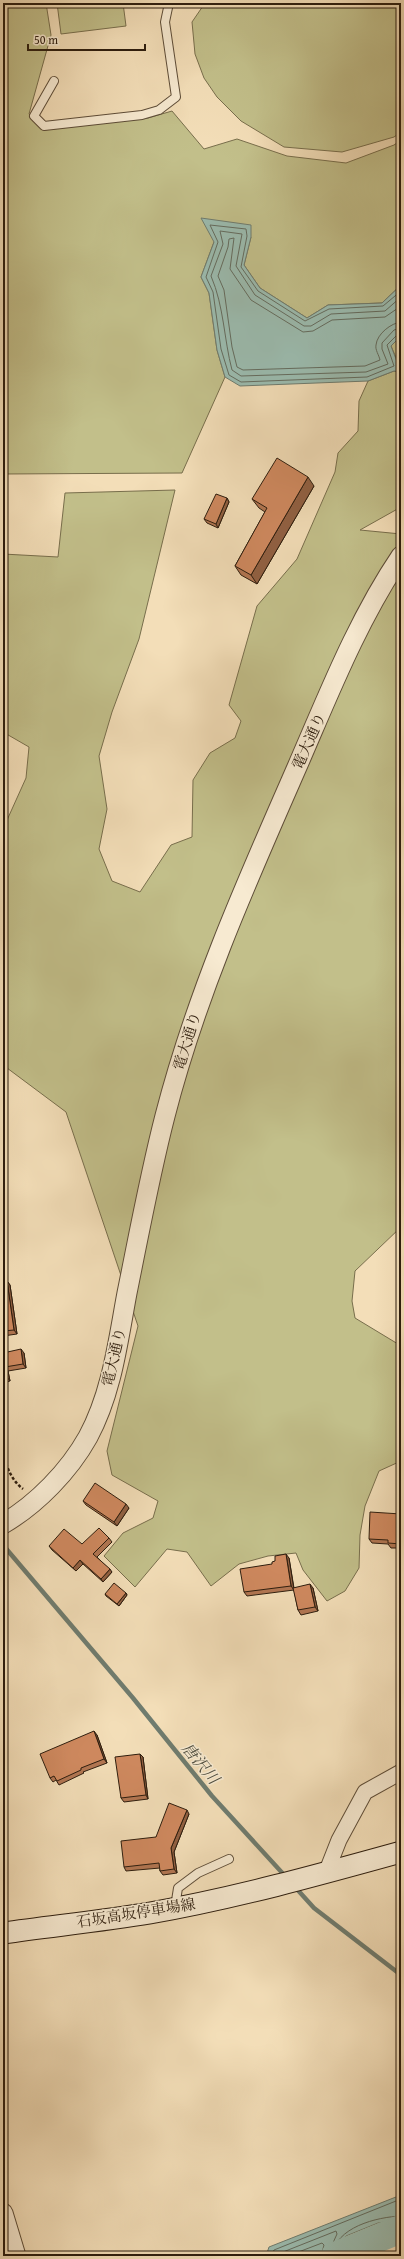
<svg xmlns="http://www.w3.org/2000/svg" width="404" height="2259" font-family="'Gentium Book Plus','Noto Serif JP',serif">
<rect width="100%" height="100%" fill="#f3deb8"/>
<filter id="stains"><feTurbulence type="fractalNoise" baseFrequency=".005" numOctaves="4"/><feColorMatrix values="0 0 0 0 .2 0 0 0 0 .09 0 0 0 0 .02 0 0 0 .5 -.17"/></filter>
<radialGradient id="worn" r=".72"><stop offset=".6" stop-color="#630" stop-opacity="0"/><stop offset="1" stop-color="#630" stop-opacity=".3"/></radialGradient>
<!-- green -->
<path fill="#c2bf8a" stroke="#786e4c" d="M3,3h43l5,32 -22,79 15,16 104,-12 24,-7 32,38 33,-10 50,17 59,7 48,-18 7,-5v145l-19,18 -54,2 -21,13 -47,-30 -16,-23 7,-28 -37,5 -13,35 8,16 8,57 8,27 -43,96 -179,1z
M57,3h66l3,23 -65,8z
M205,3h196v129l-7,5 -52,15 -58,-5 -43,-26 -24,-24 -13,-19 -9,-24 -3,-32z
M401,336v33l-10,-23z
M394,371l7,1v135l-41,23 41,4v693l-46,44 -3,30 3,17 43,26 3,-1v118l-22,10 -14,35 -5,29 -1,33 -14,23 -18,10 -24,-31 -7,-17 -28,3 -29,8 -28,22 -24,-34 -20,-3 -32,38 -31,-31 19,-23 30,-15 5,-17 -46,-26 -5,-24 31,-125 -72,-214 -63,-47v-236l23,-51 3,-31 -26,-15v-178l55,3 7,-64 110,-3 -36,149 -27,73 -13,44 8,53 -8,40 13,32 28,11 31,-47 21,-8 1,-57 17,-27 25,-15 6,-17 -12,-16 28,-99 40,-47 38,-87 3,-19 20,-22 1,-30 9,-20z"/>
<!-- water -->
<path fill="#9bbcb0" stroke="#6f7c6f" d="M201,218l50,7v12l-7,28 16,23 47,30 21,-13 54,-2 19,-18v51l-10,10 10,26 -7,-1 -26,10 -128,5 -15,-9 -8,-27 -8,-57 -8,-16 13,-35z
M401,2195v25l-23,3 -32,13 -11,20h-69l3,-9z"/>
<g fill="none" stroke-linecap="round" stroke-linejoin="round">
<!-- shore -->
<path stroke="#646c5f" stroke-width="1" d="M401,291l-18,15 -54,3 -24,12 -47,-30 -17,-24 6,-31 -1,-7 -36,-4 8,17 -12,35 7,15 8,57 8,26 12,7 126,-5 27,-11 -7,-21 10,-10 4,-2
M401,297l-16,14 -54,3 -20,12h-7l-49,-31 -19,-29 6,-32 -22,-3 3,13 -12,32c13,30 13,64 21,94l9,6 125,-4 22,-8 -6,-15v-6l12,-13 7,-2
M401,306l-16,11 -53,3 -19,11 -10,1 -52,-32 -21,-31 4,-31 -5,1 -1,8 -10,29 6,14 8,57 5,20 6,3 122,-4 15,-6c-1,-5 -5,-10 -4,-15 1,-11 15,-22 25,-23
M271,2256l3,-6 127,-51
M277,2256l1,-2 58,-23 1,3 -10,22
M288,2256l34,-13 2,2 -3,11
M332,2256c3,-29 45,-39 69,-40"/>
<!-- stream -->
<path stroke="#6f7c6f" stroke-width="4.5" d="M3,1545l130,153 79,98 74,81
M295,1887l19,21 87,67"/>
<!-- river -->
<path stroke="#9bbcb0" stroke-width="28" d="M335,2256l66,-27"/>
<!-- service casing -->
<g stroke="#5e4d38" stroke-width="10">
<path id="service" d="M54,81l-20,35 10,10 98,-11 17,-5 17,-13 -11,-75 4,-19
M175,1907l3,-19 20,-15 31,-14"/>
</g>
<!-- minor casing -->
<g stroke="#5e4d38" stroke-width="17">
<path id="minor" d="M326,1873l13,-33 26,-48 36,-20"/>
</g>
<!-- tertiary casing -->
<g stroke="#5e4d38" stroke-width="21">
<path id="tertiary" d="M3,1524c34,-20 66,-53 85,-87 24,-44 30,-96 39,-144 12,-59 23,-119 38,-177 31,-121 82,-235 132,-349 31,-71 60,-146 104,-211
M3,2213l13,43"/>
</g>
<!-- secondary casing -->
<g stroke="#2d1d0e" stroke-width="23">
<path id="secondary" d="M3,1933c49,-7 99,-12 147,-20 85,-15 168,-38 251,-61"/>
</g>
<!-- path -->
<path stroke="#2d1d0e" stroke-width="2.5" stroke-dasharray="3 2" stroke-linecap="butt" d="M3,1454c4,13 8,26 20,35"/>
<!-- service -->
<use href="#service" stroke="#f7ead1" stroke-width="8"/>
<!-- minor -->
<use href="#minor" stroke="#f7ead1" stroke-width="15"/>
<!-- tertiary -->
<use href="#tertiary" stroke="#f7ead1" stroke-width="19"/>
<!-- secondary -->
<use href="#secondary" stroke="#f7ead1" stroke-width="21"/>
</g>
<!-- wall -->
<path fill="#b27652" stroke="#2d1d0e" d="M314,486l-57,98 -16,-9 -6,-9 30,-54 -6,-4 -7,-9z
M227,498l2,4 -11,26 -11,-5 -3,-4z
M3,1281h4l3,4 7,49 -14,2z
M3,1353h21l2,15 -18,3 2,10 -7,2z
M83,1501l46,7 -12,18 -31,-21z
M401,1514v34h-10l-3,-4 -16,-1 -3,-4z
M109,1538l3,4 -15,15 15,15 -9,10 -20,-18 -7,7 -24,-21 -3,-4 33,-2z
M289,1558l5,30h19l5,23 -17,4 -3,-5 -4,-20 -47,6 -3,-4 28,-28z
M126,1593l1,2 -8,11 -13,-10 -1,-2z
M97,1735l10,28 -24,9 1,1 -25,12 -3,-5 -3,2 -3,-4z
M143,1757l5,42 -24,3 -3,-4z
M189,1814l-15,38 3,21 -14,2 -3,-4v-3l-34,3 -2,-4 32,-30z"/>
<!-- shaded-wall -->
<path fill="#916042" stroke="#2d1d0e" d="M308,477l6,9 -57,98 -6,-9z
M227,498l2,4 -11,26 -2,-4z
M7,1281l3,4 7,49 -3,-4z
M21,1349l3,4 2,15 -3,-4z
M5,1367l3,4 2,10 -3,-4z
M126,1504l3,4 -12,18 -3,-4z
M286,1554l3,4 5,32 -3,-4z
M80,1560l3,4 -7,7 -3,-3z
M110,1569l2,3 -9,10 -2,-3z
M310,1584l3,4 5,23 -3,-4z
M126,1593l1,2 -8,11 -2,-2z
M94,1731l3,4 10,28 -3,-4z
M140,1754l3,3 5,42 -2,-4z
M187,1810l2,4 -15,38 3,21 -3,-4 -3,-21z"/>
<!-- building -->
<path fill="#cf895f" stroke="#2d1d0e" d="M277,458l31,19 -57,98 -16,-9 32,-58 -15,-9z
M216,494l11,4 -11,26 -12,-5z
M3,1281h4l7,49 -11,1z
M21,1349l2,15 -18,3 2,10 -4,1v-25z
M95,1483l31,21 -12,18 -31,-21z
M370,1512l31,2v30l-13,-1v-3l-19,-1z
M99,1528l10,10 -16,16 17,15 -9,10 -21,-19 -7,8 -24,-22 15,-17 18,15z
M286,1554l5,32 -47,6 -4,-23 32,-5v-2l3,-1v-5z
M114,1583l12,10 -9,11 -12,-10z
M310,1584l5,23 -17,3 -5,-22z
M401,1592v22h-1l-1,-21z
M94,1731l10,28 -23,9v2l-24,11 -3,-5 -4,2 -10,-24z
M140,1754l6,41 -25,3 -6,-41z
M169,1803l18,7 -16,38 3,21 -14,2 -1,-8 -35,4 -3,-26 35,-4z"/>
<g text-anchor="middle" stroke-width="3" stroke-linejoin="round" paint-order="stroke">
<!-- street labels -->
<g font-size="15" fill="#2d1d0e" stroke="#f7ead1">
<text transform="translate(309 741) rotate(-66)" y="5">電大通り</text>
<text transform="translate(187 1041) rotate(-73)" y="5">電大通り</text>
<text transform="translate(114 1357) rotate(-77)" y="5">電大通り</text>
<text transform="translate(136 1913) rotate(-9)" y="5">石坂高坂停車場線</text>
</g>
<!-- water labels -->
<g font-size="16" font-style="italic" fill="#4e4d3f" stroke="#f7ead1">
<text transform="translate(201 1763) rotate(50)" y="6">唐沢川</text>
</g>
</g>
<!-- margin -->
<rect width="404" height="2259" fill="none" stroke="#f3deb8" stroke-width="16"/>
<rect x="4" y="4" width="396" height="2251" fill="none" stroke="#2d1d0e" stroke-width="2"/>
<rect x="8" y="8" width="388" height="2243" fill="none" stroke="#2d1d0e"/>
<!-- scale -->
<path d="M28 44v6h117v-6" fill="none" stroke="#2d1d0e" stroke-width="2"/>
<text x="34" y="44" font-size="12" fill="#2d1d0e" stroke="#f7ead1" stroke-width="3" paint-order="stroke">50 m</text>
<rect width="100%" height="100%" filter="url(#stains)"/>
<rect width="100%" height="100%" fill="url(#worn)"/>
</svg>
